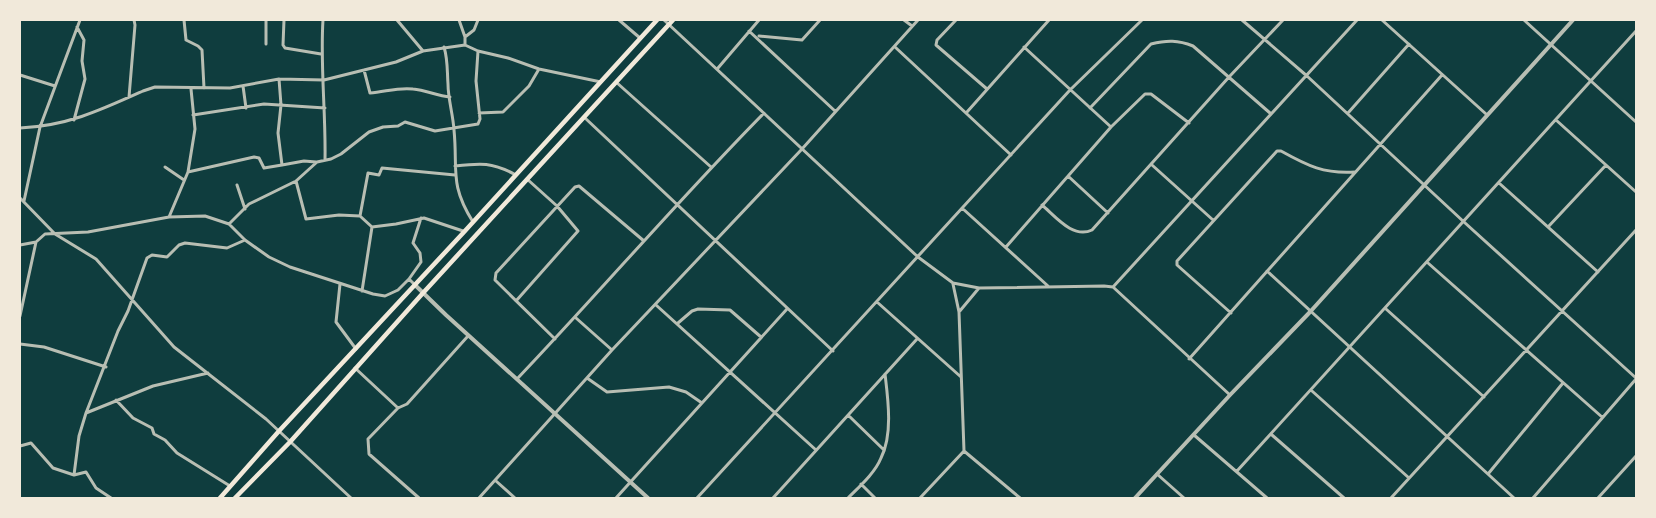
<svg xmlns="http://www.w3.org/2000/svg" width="1656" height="518" font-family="'Space Grotesk',sans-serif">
<rect width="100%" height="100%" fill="#0f3d3e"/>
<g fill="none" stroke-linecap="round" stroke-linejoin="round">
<!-- minor -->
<path stroke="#b8beb3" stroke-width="3" d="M184,20l2,20 12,6 4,4 2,38
M284,20l-1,25 2,3 36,6
M323,20c-3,46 3,93 2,140
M397,20l26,31
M459,20l6,17
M619,20l21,18
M664,20l254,237 35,26 26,5 125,-2 9,1 117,108
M904,20l8,6
M956,20l-19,20 -1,5 51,44
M1242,20l65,56 157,146 172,156
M1382,20l104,94
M1524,20l112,102
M749,31l86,80
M759,36l43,4 18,-20
M266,44v-24
M465,45v-8l9,-7 4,-10
M444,47c4,13 3,24 4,37 0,15 5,30 6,46 4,40 -5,54 19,92
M895,47l116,108
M1024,47l87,80
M718,68l41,-48
M364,70l6,23c15,-1 28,-6 43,-4 13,1 24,7 37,8
M20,75l35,11
M279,79l2,26 -3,28 4,32 22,-4 12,1
M616,82l95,85
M243,86l3,22
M129,97l6,-72 -1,-5
M1090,108l61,-64c16,-4 27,-4 42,2l77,67
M967,112l82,-92
M479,113l24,-1 26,-26 10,-17
M1348,113l61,-69
M193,115l71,-11 61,4
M585,118l248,233
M74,120l11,-41 -3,-18 2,-21 -7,-13
M1556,120l80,72
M20,128c47,-2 81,-18 123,-37l12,-4 75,1 49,-9 45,1 72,-18 27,-11 42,-6 13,6 30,7 31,11 62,13
M1152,165l61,55
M455,166c26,-3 37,-4 61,9
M165,167l19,13
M188,172l7,-43 -4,-40
M1068,176l40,37
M296,181l10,38 33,-4 21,1 8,-43 11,2 3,-7 73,7
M1499,183l99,89
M237,185l8,24
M20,198l35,36 41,25 78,88 92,72 85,79
M24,201l16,-74 40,-107
M1042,205c14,12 31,34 50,25l137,-153 54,-57
M962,208l86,78
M360,216l12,11 -10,64
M169,217l19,-45 66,-15 5,1 5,10 18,-3
M229,224l20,-20 47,-23 21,-19 14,-3 10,-5 28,-22 14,-5 15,-1 7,-4 30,9 43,-7 2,-5 -4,-38 2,-30
M372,227l24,-3 28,-6 39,13
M1548,227l58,-62
M20,245l16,-3 9,-8 43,-2 81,-15 36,-1 24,8 16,16 24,17 21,10 83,27 12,2 13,-6 11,-11 6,6
M1006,247l105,-120 34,-33h6l38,29
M1428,263l174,154
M1267,271l247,227
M409,279l12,-17 -1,-9 -7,-10 8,-25
M340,284l-4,38 20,27
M953,284l6,28 5,139 56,47
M1113,287l244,-267
M516,301l62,-70 -21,-25 -30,-27
M877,302l84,75
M656,305l160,145
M1386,309l98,88
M959,312l20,-24
M1231,313l-54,-48v-4l100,-110h4c27,15 43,23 74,21
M20,316l16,-74
M576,318l36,32
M678,323l14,-12 6,-2 32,1 31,27
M555,339l-60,-59 1,-7 79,-86 4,-1 65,55
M20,344l24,3 62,20
M1189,359l253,-284
M355,368l43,40
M587,378l20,14 62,-5 17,5 16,11
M517,379c83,-87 162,-180 247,-266
M1312,391l97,87
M116,400l17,18 19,10 2,6 11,6 12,13 53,33
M86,413l32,-82 10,-20 19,-53 5,-3 15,2 12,-12 6,-2 42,5 18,-8
M848,415l36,35
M1194,435l73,63
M1272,435l72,63
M20,446l11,-3 22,25 21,7 12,-3 10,16 15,10
M1237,471l399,-440
M1157,474l27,24
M1488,474l75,-91
M74,475l5,-39 7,-23 67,-27 55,-13
M496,481l19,17
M861,484l14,14
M419,498l-50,-44 -1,-15 30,-31 9,-4 61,-68
M479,498l133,-148 190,-201 116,-129
M616,498l171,-189
M697,498l373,-408 72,-70
M773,498l144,-159
M848,498c11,-11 27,-25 33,-40 12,-23 7,-59 4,-84
M920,498l44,-47
M1391,498l245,-268
M1533,498l103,-119
M1598,498l38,-42"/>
<!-- tertiary -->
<path stroke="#b8beb3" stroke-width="4" d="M415,285l31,30 202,183
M1135,498l95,-103 80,-83 263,-292"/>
<!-- secondary -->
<path stroke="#f1e9da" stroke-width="4.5" d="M220,498l59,-67 185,-199 193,-212
M235,498l55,-56 133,-149 250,-273"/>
</g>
<!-- border -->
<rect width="1656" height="518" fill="none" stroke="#f1e9da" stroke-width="42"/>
</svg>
